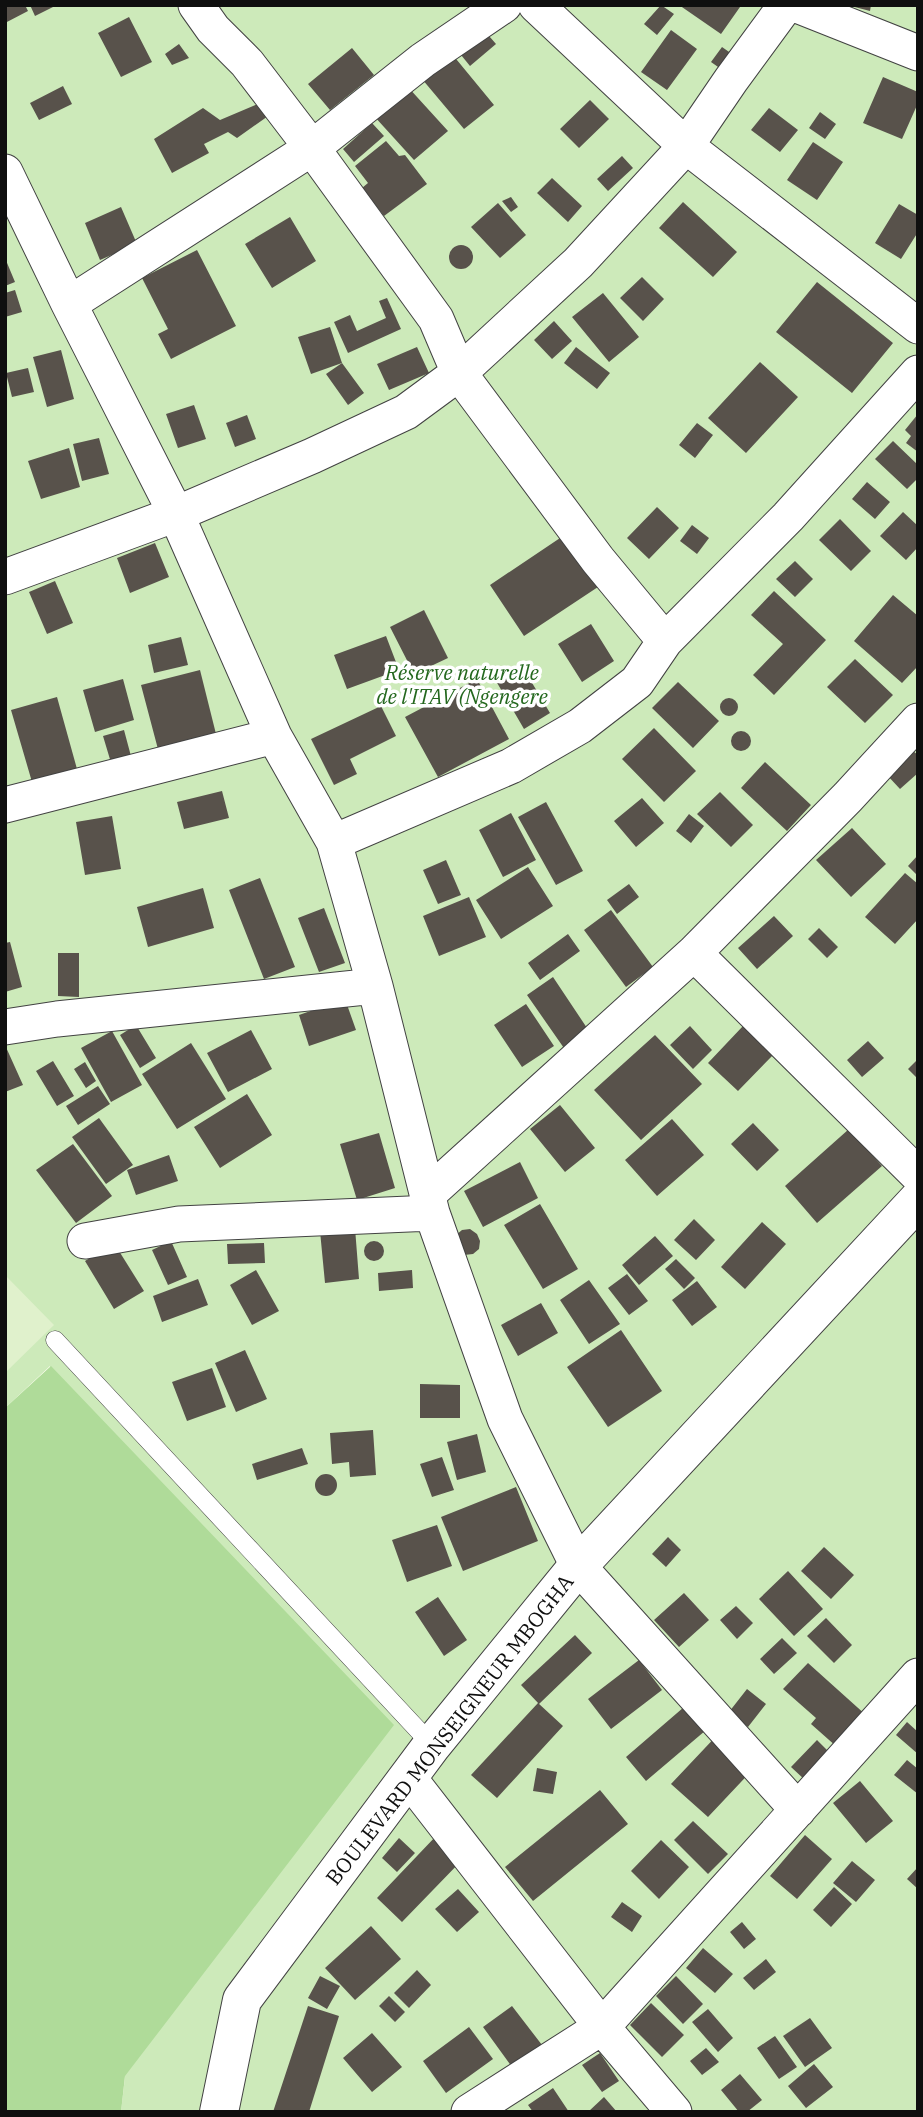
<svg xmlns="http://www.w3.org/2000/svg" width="923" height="2117" font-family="'IBM Plex Serif',serif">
<rect width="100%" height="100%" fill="#fffef1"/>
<!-- green -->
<path fill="#cdeaba" d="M5,5h913v2107h-797l4,-35 -75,-711 -45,42z"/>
<!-- forest -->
<path fill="#afdb99" d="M51,1366l343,359 -269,351 -4,36h-116v-704z"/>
<!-- pitch -->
<path fill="#e0f1cc" d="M5,1275l49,50 -49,48z"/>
<!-- building -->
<path fill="#58524b" d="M5,5h20l3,6 -23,12z
M30,5h27l-22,11z
M661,5l13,9 -17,21 -13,-11z
M679,5h59l2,2 -19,27z
M847,5h24l-1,6z
M129,17l23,45 -31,15 -23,-44z
M483,29l13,15 -26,22 -13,-16z
M671,30l26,19 -30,41 -26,-18z
M179,44l10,14 -17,7 -7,-11z
M722,47l10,7 -11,15 -10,-7z
M352,48l22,27 -44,35 -22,-26z
M452,54l42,51 -30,24 -42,-50z
M883,77l35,15v11l-16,36 -39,-16z
M63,86l9,18 -33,16 -9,-17z
M407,86l41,45 -34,29 -40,-44z
M590,100l19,19 -30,29 -19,-19z
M260,103l11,11 -34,24 -9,-6 -24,12 5,9 -37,20 -18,-34 49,-31 17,12z
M769,108l29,22 -18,22 -29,-22z
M820,112l16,12 -11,15 -16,-11z
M372,123l12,13 -30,26 -11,-13z
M386,141l13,15 6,-1 22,29 -43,32 -22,-28 6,-5 -13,-17z
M813,142l30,20 -26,38 -30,-20z
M622,156l11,12 -25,23 -11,-12z
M552,178l30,28 -14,16 -31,-29z
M511,197l7,10 -7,5 -9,-11z
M683,202l54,50 -24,25 -54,-49z
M498,203l28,32 -26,23 -29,-31z
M899,204l19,11v17l-17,27 -26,-16z
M121,207l16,37 -37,16 -15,-37z
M290,217l26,44 -44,27 -27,-44z
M449 257a12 12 0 1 1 24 0a12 12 0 1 1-24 0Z
M197,250l39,76 -65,33 -13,-25 10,-5 -26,-51z
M5,258l10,24 -10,4z
M642,277l22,22 -21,22 -23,-23z
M817,282l76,61 -41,50 -76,-61z
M15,290l7,22 -17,5v-24z
M603,293l36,44 -30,25 -37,-45z
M387,298l14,31 -53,24 -14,-31 16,-7 7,16 29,-13 -7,-17z
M554,321l18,20 -20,18 -18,-19z
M330,327l12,36 -31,11 -13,-37z
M417,347l12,26 -40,17 -12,-26z
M576,347l34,26 -13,16 -33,-26z
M61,350l13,49 -27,8 -14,-50z
M760,362l38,35 -52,56 -38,-35z
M342,363l22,30 -16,12 -22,-31z
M28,368l6,24 -22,5 -6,-24z
M194,405l12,34 -28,9 -12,-34z
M918,414v38l-12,-9 5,-7 -6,-6z
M247,415l9,24 -21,8 -9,-24z
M697,423l16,12 -18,23 -16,-13z
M99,438l10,36 -27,7 -9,-37z
M893,441l25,24v13l-11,11 -32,-30z
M69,448l11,39 -39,12 -13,-38z
M867,482l23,20 -15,17 -23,-20z
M657,507l22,21 -30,31 -22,-21z
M903,512l15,14v21l-12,13 -26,-24z
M840,519l31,32 -20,20 -32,-31z
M692,525l17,13 -12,16 -17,-13z
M566,534l35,51 -77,51 -34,-51z
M155,543l14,34 -39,16 -13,-35z
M795,561l18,18 -18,18 -19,-18z
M55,581l18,42 -26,11 -18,-42z
M774,591l52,49 -52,55 -21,-20 30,-31 -32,-29z
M893,595l25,21v50l-16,17 -48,-42z
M424,610l24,48 -34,16 -24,-47z
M591,624l23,37 -32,21 -24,-38z
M386,636l13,34 -52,19 -13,-34z
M181,637l7,28 -34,8 -6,-28z
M855,659l38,36 -28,28 -38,-36z
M522,666l28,47 -26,16 -28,-48z
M200,670l17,68 -58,15 -18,-68z
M123,679l11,41 -39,12 -12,-42z
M477,679l32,60 -71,38 -33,-60z
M678,682l41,39 -26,27 -41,-40z
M57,697l20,72 -45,13 -21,-72z
M720 707a9 9 0 1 1 18 0a9 9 0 1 1-18 0Z
M381,706l15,30 -46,23 7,15 -23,11 -23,-46z
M654,728l42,43 -32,31 -42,-43z
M124,730l8,30 -20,6 -9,-30z
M731 741a10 10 0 1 1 20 0a10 10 0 1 1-20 0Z
M913,751l5,4v18l-18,16 -13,-14z
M765,762l46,43 -24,26 -46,-43z
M222,791l7,27 -45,11 -7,-27z
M720,792l33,33 -22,22 -34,-33z
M642,798l22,25 -28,24 -22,-26z
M546,802l37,69 -27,14 -38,-68z
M511,813l25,47 -33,17 -24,-47z
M689,814l15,12 -13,17 -15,-12z
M112,816l9,53 -36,6 -9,-53z
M852,828l34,36 -35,33 -35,-37z
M918,855v21l-10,-10z
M446,860l15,35 -23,9 -15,-34z
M528,867l25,39 -52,33 -25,-39z
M905,873l13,11v35l-23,25 -30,-27z
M260,878l35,89 -31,12 -35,-89z
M629,884l10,13 -22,17 -10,-14z
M203,888l11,40 -66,19 -11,-40z
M469,897l17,40 -47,19 -16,-40z
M324,908l21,55 -26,9 -21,-54z
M611,910l42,57 -27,20 -42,-57z
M774,916l19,20 -36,33 -19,-21z
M819,928l19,19 -11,11 -19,-19z
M568,934l12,17 -40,29 -12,-17z
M10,942l12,45 -17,5v-49z
M58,953h21v44l-21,-1z
M553,977l38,57 -25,17 -39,-56z
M345,999l11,31 -47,16 -10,-31z
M526,1004l28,42 -32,21 -28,-42z
M136,1025l20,33 -16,10 -20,-33z
M690,1026l22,24 -19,19 -23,-24z
M743,1026l30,29 -35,36 -30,-28z
M251,1030l21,39 -44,23 -21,-39z
M112,1031l30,54 -31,17 -30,-54z
M655,1035l47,49 -61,56 -47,-50z
M868,1041l16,17 -22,19 -15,-17z
M191,1043l35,56 -49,30 -35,-55z
M5,1045l18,40 -18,7z
M918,1059v20l-10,-10z
M53,1061l21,35 -17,10 -21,-35z
M85,1062l11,19 -10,7 -12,-19z
M98,1086l12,18 -32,21 -12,-19z
M247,1094l25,41 -52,33 -26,-41z
M560,1105l35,43 -30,24 -35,-43z
M99,1118l34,47 -27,19 -34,-47z
M672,1119l32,36 -47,41 -32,-36z
M753,1123l26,27 -22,21 -26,-27z
M849,1129l33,37 -65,57 -32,-37z
M379,1133l16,55 -38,12 -17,-56z
M73,1144l39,52 -36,27 -40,-53z
M169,1155l9,26 -42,14 -9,-25z
M520,1162l18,36 -55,29 -19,-36z
M540,1204l38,65 -35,20 -39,-64z
M694,1219l21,21 -19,20 -22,-20z
M762,1222l24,22 -41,45 -24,-22z
M355,1228l4,51 -34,4 -5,-52z
M470,1229l7,5 3,7 -1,8 -6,5 -9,1 -8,-20 6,-5z
M655,1236l18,20 -34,29 -17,-20z
M364 1251a10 10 0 1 1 20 0a10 10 0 1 1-20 0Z
M171,1241l16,36 -19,8 -16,-35z
M114,1243l30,48 -30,18 -29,-48z
M264,1243l1,20 -37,1 -1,-20z
M676,1259l19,19 -11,11 -19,-20z
M256,1270l23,41 -27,14 -22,-40z
M412,1270l1,18 -34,3 -1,-18z
M627,1274l21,27 -19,14 -21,-27z
M198,1279l10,26 -46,17 -9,-26z
M589,1280l31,44 -31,20 -29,-44z
M697,1281l20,26 -25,19 -20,-26z
M541,1303l17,30 -40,23 -17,-31z
M621,1330l41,61 -54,36 -41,-60z
M245,1350l22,49 -31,13 -21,-49z
M212,1368l14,39 -39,14 -15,-39z
M420,1384l40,1v33h-40z
M373,1430l3,45 -26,2 -1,-15 -17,2 -2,-31z
M477,1434l9,38 -29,8 -10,-38z
M302,1448l6,16 -51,16 -5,-16z
M442,1457l12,33 -22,7 -12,-33z
M315 1485a11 11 0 1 1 22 0a11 11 0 1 1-22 0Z
M516,1487l22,54 -75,30 -22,-54z
M437,1525l15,41 -45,16 -15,-42z
M668,1537l13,13 -15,17 -14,-13z
M824,1547l30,28 -23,24 -30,-28z
M788,1571l35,38 -29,27 -35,-37z
M684,1593l25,27 -30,27 -25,-27z
M438,1597l29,43 -23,16 -29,-44z
M736,1606l17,17 -16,16 -17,-19z
M826,1618l26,27 -18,18 -27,-27z
M575,1635l17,18 -53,51 -18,-19z
M782,1638l15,15 -23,21 -14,-15z
M639,1660l23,30 -51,39 -23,-30z
M808,1663l59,53 -30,31 -26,-23 5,-6 -33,-29z
M747,1689l19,15 -18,23 -19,-15z
M691,1701l21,24 -66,56 -20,-24z
M538,1703l25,23 -66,72 -26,-23z
M907,1722l11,10v22l-22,-19z
M721,1731l36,34 -49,52 -37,-33z
M817,1740l13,13 -25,27 -14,-13z
M907,1760l11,9v25l-24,-19z
M537,1768l20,4 -4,22 -20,-3z
M860,1781l33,40 -27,22 -33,-40z
M600,1790l28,34 -95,77 -28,-34z
M693,1821l35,33 -20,20 -34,-34z
M437,1835l26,24 -61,63 -25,-24z
M805,1835l27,24 -35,40 -27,-23z
M399,1838l16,15 -18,19 -15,-14z
M661,1840l28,27 -30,32 -28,-28z
M852,1861l23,19 -19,22 -23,-19z
M918,1867v22l-11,-10z
M834,1887l18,17 -21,23 -18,-17z
M458,1889l21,23 -22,20 -22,-23z
M622,1902l20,14 -10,16 -21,-15z
M742,1922l14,17 -12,10 -14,-17z
M371,1926l30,33 -46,41 -30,-32z
M703,1948l30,26 -18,19 -29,-25z
M766,1959l10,13 -22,18 -11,-12z
M417,1970l14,15 -22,23 -15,-15z
M320,1976l20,10 -13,23 -19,-11z
M676,1976l27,28 -20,20 -27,-28z
M389,1996l16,16 -10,10 -16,-16z
M651,2003l33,32 -22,22 -32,-32z
M308,2006l31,10 -30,96h-36z
M512,2006l30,39 -30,22 -29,-40z
M708,2009l25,29 -15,14 -26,-30z
M810,2018l22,30 -27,19 -22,-31z
M469,2027l24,32 -47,34 -23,-32z
M372,2033l30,34 -30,25 -29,-34z
M775,2036l22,31 -18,12 -22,-31z
M706,2048l13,14 -17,13 -12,-14z
M600,2053l19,28 -17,11 -20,-27z
M814,2064l19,23 -27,21 -18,-22z
M740,2074l22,26 -15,12h-8l-18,-22z
M553,2088l16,24h-36l-5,-7z
M604,2097l13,15h-29z"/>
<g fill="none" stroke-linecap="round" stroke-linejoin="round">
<!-- service casing -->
<g stroke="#424242" stroke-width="19">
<path id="service" d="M55,1340l377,405"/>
</g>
<!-- minor casing -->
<g stroke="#424242" stroke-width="37">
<path id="minor" d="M196,5l17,24 34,34 65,85 124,171 23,54 139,187 67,81
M536,5l150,141 232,180
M797,5l121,48
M5,172l64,132 107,210 98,222 60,106 41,144 57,227 73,206 73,147 220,244
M69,304l243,-156 111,-88 81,-55
M5,577l171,-63 136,-58 94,-44 53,-39 119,-110 108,-117 45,-66 55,-75
M5,805l269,-69
M334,842l177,-76 69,-40 57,-44 28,-41 123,-124 130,-144
M694,953l224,222
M5,1027l52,-8 318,-33
M427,1195l267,-242 154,-156 70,-76
M85,1241l94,-17 253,-11
M408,1777l194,250 72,85
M469,2112l133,-85 316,-351"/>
</g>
<!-- tertiary casing -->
<g stroke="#424242" stroke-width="40">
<path id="tertiary" d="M219,2112l23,-112 190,-255 146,-179 340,-366"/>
</g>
<!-- service -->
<use href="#service" stroke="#fff" stroke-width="18"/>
<!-- minor -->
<use href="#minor" stroke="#fff" stroke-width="35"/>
<!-- tertiary -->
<use href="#tertiary" stroke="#fff" stroke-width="38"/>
</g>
<g text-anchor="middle" stroke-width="7" stroke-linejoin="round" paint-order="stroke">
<!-- park labels -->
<g font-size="21" font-style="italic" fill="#24681e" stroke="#fff">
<text x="462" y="680">Réserve naturelle<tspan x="462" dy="24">de l'ITAV (Ngengere</tspan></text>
</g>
<!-- street labels -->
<g font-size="21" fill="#0f0f0f" stroke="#fff">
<text transform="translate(450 1730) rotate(-52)" y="7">BOULEVARD MONSEIGNEUR MBOGHA</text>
</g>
</g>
<!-- border -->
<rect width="923" height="2117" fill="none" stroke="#0f0f0f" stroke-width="14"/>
</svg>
